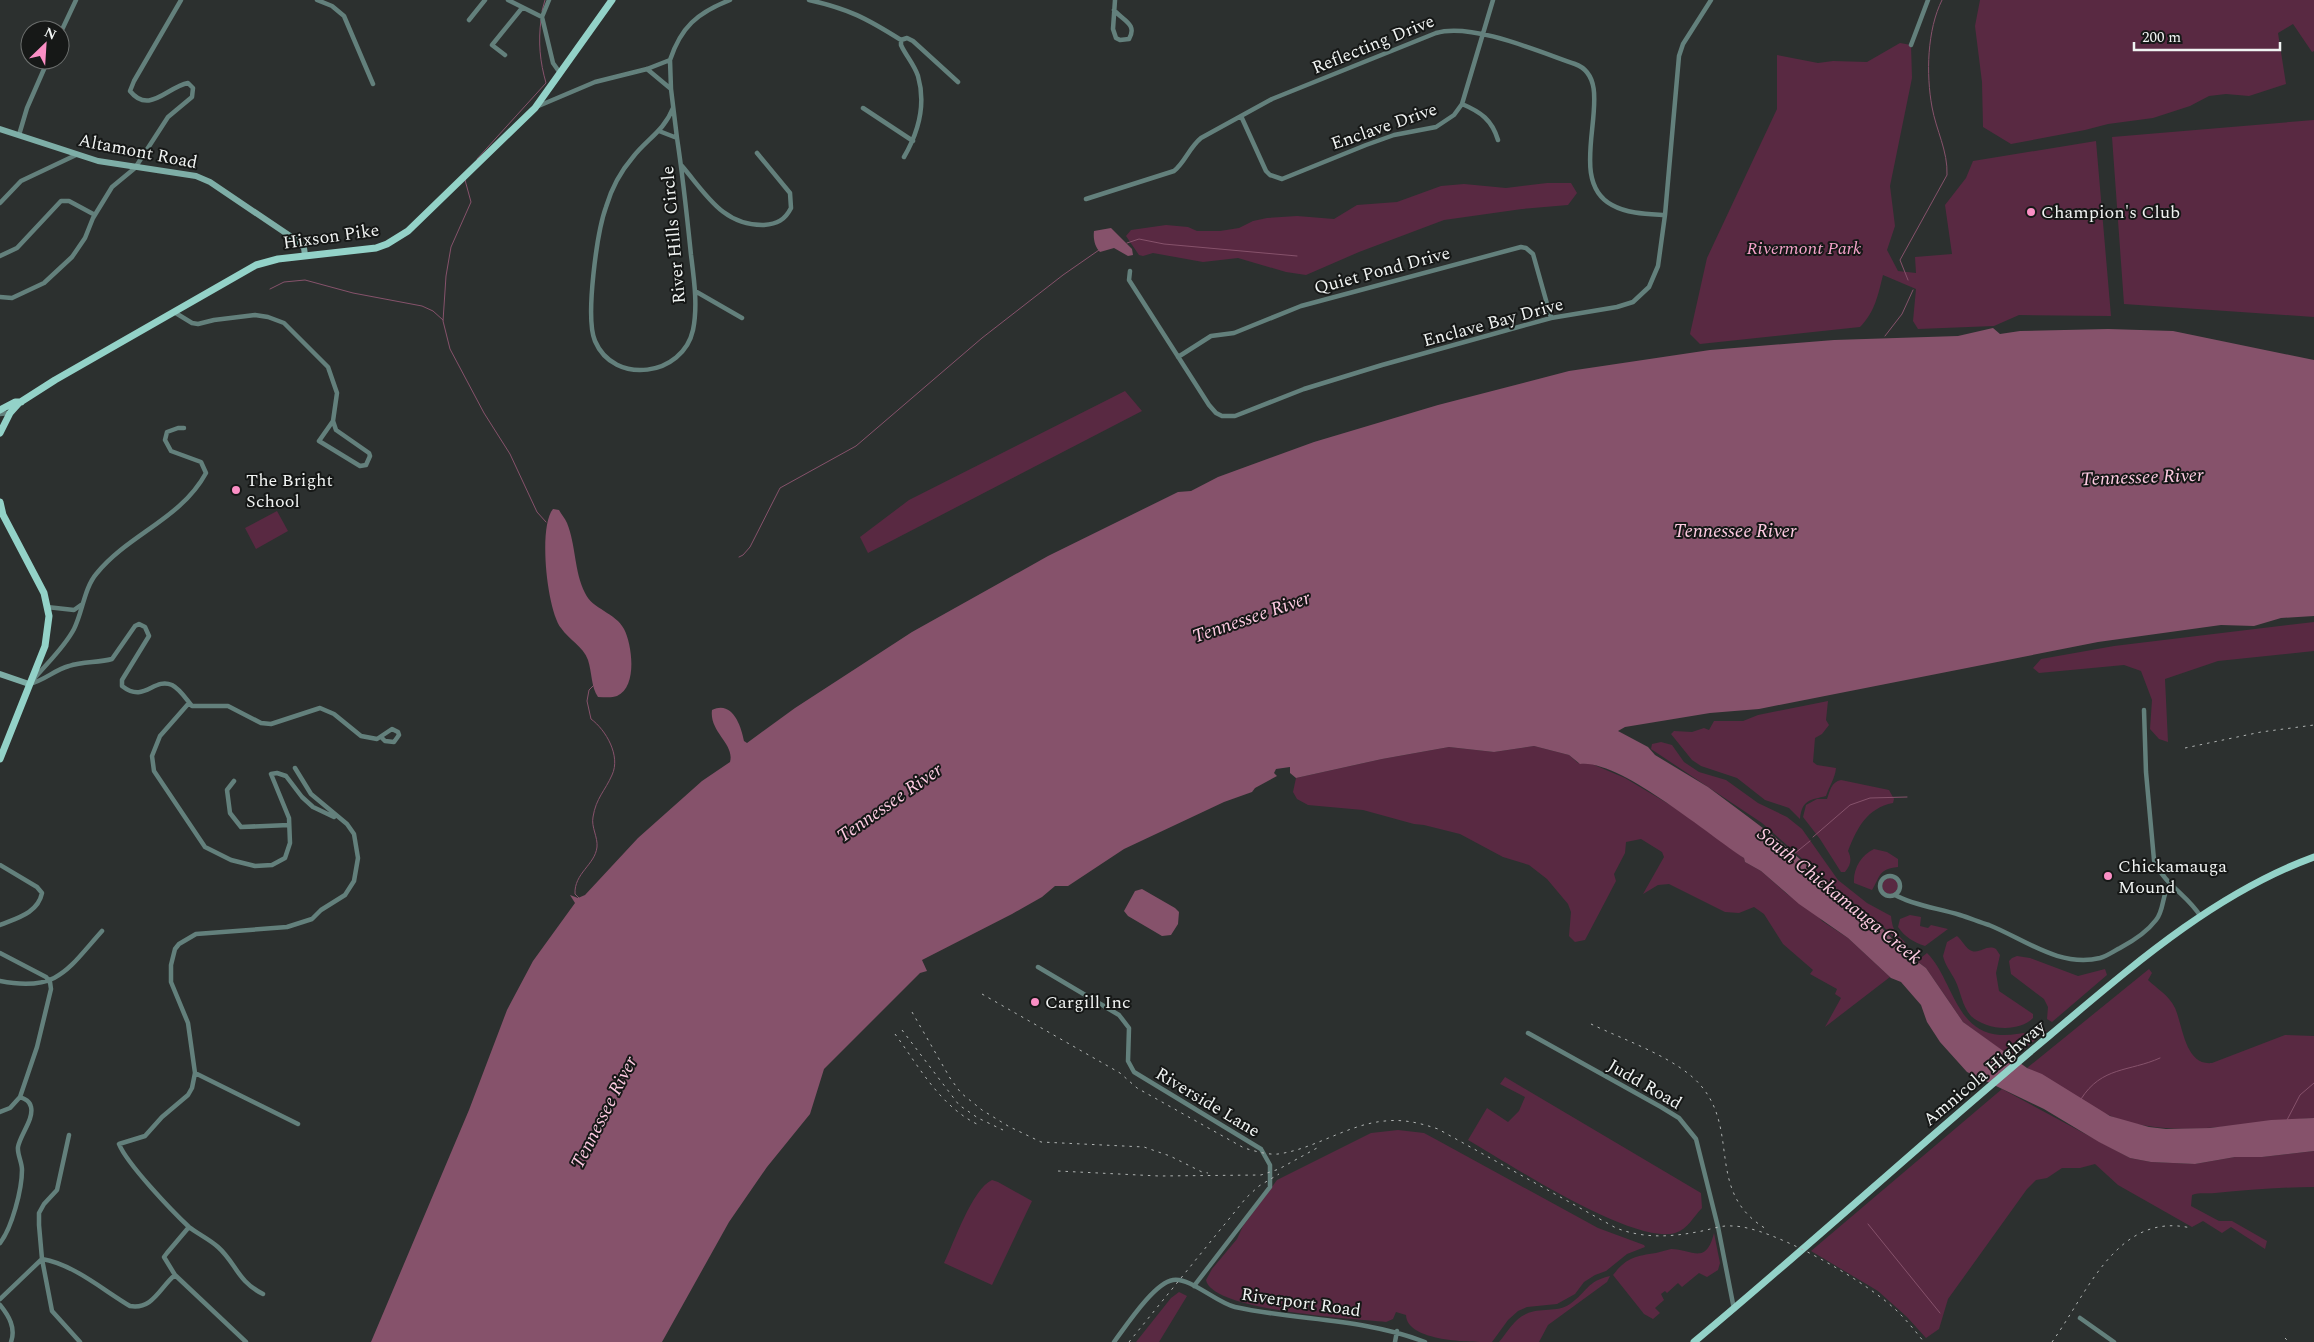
<svg xmlns="http://www.w3.org/2000/svg" width="2314" height="1342" font-family="Spectral,serif">
<rect width="100%" height="100%" fill="#2c302f"/>
<!-- green -->
<path fill="#592942" d="M1980,0h334v51l-2,1 -19,-28 -15,9 8,51 -37,12 -23,-2 -17,2 -19,10 -37,12 -45,6 -23,6 -74,14 -28,-17 -1,-45 -7,-56z
M1900,43l11,2 1,33 -22,108 5,40 -8,24 11,21 18,2 -1,-16 37,-3 -7,-49 21,-27 7,-17 123,-20 15,175 -92,-1 -25,11 -76,3 -5,-8 3,-32 -33,-14c-5,20 -8,37 -23,52l-160,17 -10,-10 17,-76 70,-149v-54l41,8 15,-2 34,1z
M2314,120v197l-190,-13 -12,-167z
M1547,183h24l6,10 -9,12 -46,4 -78,11 -85,32 -53,23 -20,-3 -48,-14 -35,4 -50,-9 -10,3 -4,-1 -13,-19 5,-6 35,-5 22,2 9,4h23l19,-3 14,-7 14,-3 30,-2 37,3 23,-14 40,-3 44,-16 23,-2 42,4z
M1125,391l17,20 -274,142 -8,-16 49,-37z
M277,511l11,20 -32,18 -11,-21z
M2314,622v29l-96,10 -53,18 3,63 -9,-3 -9,-10 2,-29 -11,-29 -17,-6 -85,8 -6,-5 8,-9 73,-13z
M1828,701l-2,19 3,5 -7,9 -7,4 -2,24 4,3 19,3c-1,11 -7,18 -10,28 -15,4 -24,3 -26,23l-11,-11 -24,-8 -28,-22 -36,-12 -9,-6 -21,-26 3,-3 18,1 12,-4 5,2 5,-9h29l15,-6z
M1661,742l11,3 12,17 15,10 27,8 32,23 29,14 15,12 36,51 29,23 24,13c2,22 11,18 18,33l-2,3 -24,-26 -40,-31 -81,-72 -111,-74 1,-5z
M1534,746l35,9 9,8 14,1 33,14 52,31 67,49 1,4 16,9 26,23 30,21 5,6 26,17 42,39 -65,50 16,-29 -6,-4 2,-5 -27,-15 3,-4 -30,-26 -19,-30 -10,-7 -15,6 -14,-1 -56,-28 -11,1 -15,9 21,-37 -2,-5 -21,-13 -15,3 -1,11 -11,21 2,7 -31,59 -10,2 -6,-6 2,-24 -3,-8 -21,-25 -18,-14 -26,-8 -43,-23 -36,-9 -10,-1 -51,-14 -55,-5 -11,-6 -4,-7 3,-14 86,-19 67,-12 45,5z
M1841,780l48,10 5,9 -1,4c-26,5 -36,25 -45,48 4,8 3,14 -3,21h-4l-21,-33 -17,-22 3,-12 11,-6h10c3,-8 4,-17 14,-19z
M1874,849l13,3 11,7v8c-20,2 -17,9 -26,23l-18,-7c-1,-14 7,-28 20,-34z
M1882 886a8 8 0 1 1 16 0a8 8 0 1 1-16 0Z
M1910,915l11,2 -1,9 8,2 3,-3 17,4 -23,17c-12,-4 -20,-9 -27,-19l2,-8z
M1957,936c5,4 9,13 15,15 8,3 15,-7 24,-2l4,6 -4,18 3,18 34,23v4c-15,15 -47,12 -62,-2 -9,-10 -10,-24 -16,-36 -4,-8 -10,-15 -12,-24l4,-14z
M1927,953c26,26 28,79 73,82 15,1 32,-5 47,-5l-34,29 -50,-37 -37,-54 -9,-7z
M2017,956l13,2 48,18 27,-7 2,6 -55,47 -5,-3 1,-12 -4,-8 -33,-25 -2,-13 3,-3z
M2149,969l3,4 -4,7c9,9 21,15 27,28 8,18 10,58 37,55l73,-28 29,1v82c-64,3 -140,23 -201,-1 -30,-12 -55,-36 -86,-49z
M1505,1077l196,116 1,15c-9,9 -14,21 -27,25 -43,12 -167,-70 -207,-93l19,-32 21,14 11,-11 6,-14 -25,-13z
M2002,1089l128,69 21,4 44,2 40,-7h27l52,-6v36c-33,0 -66,3 -99,6 -8,1 -15,-1 -23,2l-1,11 28,15h13l35,20 -2,8 -34,-22 -9,6 -19,-12 -11,6 -74,-42 -23,-21 -15,4h-18l-15,10 -11,2 -9,9 -79,110 -9,30 -13,9 -19,-21 -29,-26 -67,-40z
M1398,1130l26,3 13,7 161,88 46,17 1,2 -18,7 -21,17 -11,4 -11,7 -9,12 -18,10 -30,3 -9,4 -10,9 -16,22c-21,0 -85,0 -86,-27l-10,-3 -3,7 -7,3c-30,-3 -174,-11 -180,-42l6,-11 25,-30 6,-13 34,-46 94,-47z
M992,1180l6,2 34,19 -40,84 -48,-22c10,-20 28,-74 48,-83z
M1714,1233l6,30 -2,7 -11,7 -8,-4 -17,14 -4,-4 -11,10 -2,-2 -4,3 3,6 -9,8 5,5 -7,6 -9,-5 -31,-39c13,-17 22,-19 43,-22 5,-1 10,-3 15,-4 21,0 35,17 43,-16z
M1610,1276l-3,6 -59,43 -9,17h-40c8,-9 15,-23 27,-28 14,-7 31,-1 44,-10 17,-12 17,-23 40,-28z
M1179,1292l8,4 -28,46h-23l35,-44z"/>
<!-- water -->
<path fill="#86526b" d="M1111,228l21,21 1,6 -5,1 -14,-8 -14,4c-5,-5 -7,-13 -6,-21z
M1993,328l7,6 20,-3 88,-2 65,2 141,29v256l-33,2 -27,8 -33,-1 -123,17 -339,67 -49,4 -85,14 -7,4 30,16 7,8 53,32 39,29 29,22 68,60 31,23 31,32 20,15 37,54 64,46 15,6 68,42 39,11 17,2 44,-1 61,-8 43,-2v33l-52,6h-27l-40,7 -44,-2 -21,-4 -31,-16 -55,-33 -77,-37 -27,-30 -13,-20 -6,-17 -20,-23 -10,-4 -43,-40 -49,-34 -38,-33 -16,-9 -1,-4c-36,-23 -124,-99 -164,-94l-11,-9 -35,-9 -40,6 -45,-5 -67,12 -86,19 -6,-5v-6l-14,2 -2,4 3,3 -22,12 -3,4 -28,10 -100,47 -56,37h-13l-13,11 -30,17 -90,46 5,11 -7,2 -96,96 -14,45 -43,53 -38,55 -67,120h-291l98,-232 38,-100 26,-49 42,-58 -5,-8 8,3 7,-3 53,-57 64,-57 28,-19c5,-18 -21,-30 -18,-52 20,-10 29,15 32,31l3,2 48,-35 117,-76 136,-76 130,-64 13,-1 27,-14 96,-35 124,-37 131,-34 141,-21 124,-10 124,-4z
M553,509l6,1c2,4 6,8 8,13 9,22 7,48 18,70 7,16 31,20 39,36 8,15 14,58 -7,67 -5,2 -13,1 -19,1 -7,-10 -6,-25 -10,-37 -5,-14 -19,-20 -27,-32 -14,-18 -23,-101 -8,-119z
M1142,889l33,19 4,4 -1,12 -7,11 -9,1 -34,-20 -4,-5 11,-20z"/>
<g fill="none" stroke-linecap="round" stroke-linejoin="round">
<!-- stream -->
<path stroke="#86526b" stroke-width="1" d="M542,11l3,-11
M477,159l69,-76c-6,-21 -8,-41 -5,-63
M465,180l6,22 -20,45 -5,29 -3,45 7,28 34,64 26,41 27,58 9,10
M1127,243l12,-4 25,5 133,12
M1908,280l-8,-20 47,-85c1,-24 -11,-45 -15,-68 -6,-33 -5,-77 10,-107
M270,289l14,-7 21,-2 48,13 69,13 11,5 10,9
M1885,336l17,-22 11,-24
M739,557l4,-2 7,-8 30,-59 76,-42 126,-108 81,-63 36,-25
M1813,837l37,-32 20,-7 37,-1
M1794,854l16,-13
M579,898l-4,-4c-1,-21 20,-29 22,-47 1,-10 -6,-20 -4,-30 3,-19 12,-26 19,-42 9,-19 -6,-45 -21,-56l-4,-18 2,-11 5,-5
M2081,1099c21,-33 48,-27 79,-41
M2287,1120l13,-25 14,-12
M1868,1224l72,89"/>
<!-- street -->
<path stroke="#63807c" stroke-width="4.5" d="M317,0l15,6 12,10 29,68
M508,0l34,17
M549,0l-7,17 11,46 7,10
M809,0c40,9 57,18 92,40v5c5,11 13,19 17,31 8,28 0,57 -14,81
M1114,10c8,10 24,14 15,29l-9,1 -4,-2 -3,-9 2,-29
M469,20l16,-20
M60,34l16,-34
M901,40l6,-2 6,3 45,41
M1911,45l17,-45
M505,55l-13,-10 30,-37
M670,60l1,29
M647,69l24,20 6,49
M1462,104c19,8 30,16 36,36
M536,107l59,-25 52,-13 23,-9c11,-33 27,-47 60,-60
M863,108l50,33
M1241,116l25,55 4,4 12,4 84,-34 28,-10 42,-8 18,-12 8,-11 31,-104
M659,131l18,7c6,39 10,78 14,117 3,24 7,51 2,75 -10,46 -79,56 -98,11 -10,-23 2,-109 11,-134 5,-17 15,-36 27,-50 14,-18 31,-26 40,-49
M19,135l8,-27 21,-48
M682,166c24,28 41,60 82,59 13,-1 21,-5 27,-17l-1,-15 -33,-40
M1086,199l88,-28c11,-9 15,-23 27,-33l71,-39 164,-66c35,-11 104,19 139,31 48,17 -15,113 37,141 16,9 36,9 53,10
M0,203l21,-22 55,-26
M0,256l17,-8 44,-47h8l26,14
M1130,271l-1,9 80,125 7,8 6,3h13l69,-27 78,-24 169,-47 66,-11 16,-5 16,-15 9,-21 7,-51 14,-159 4,-12 28,-44
M695,291l47,27
M0,297l12,1 32,-15 28,-26 13,-19 8,-20 19,-31 23,-19 33,-51 24,-20 1,-9 -5,-5c-21,4 -39,32 -58,8l4,-10 47,-81
M174,312l18,11 6,1 16,-4 41,-5 13,2 16,6 44,44 9,26 -4,28 3,9 33,23 1,3 -4,9 -6,1 -41,-25 14,-20
M1178,357l33,-21 23,-3 67,-27 220,-59 5,1 7,6 18,64
M0,414l10,-1
M47,607l27,3 7,-5
M33,680c14,-17 31,-32 41,-51 9,-18 10,-41 23,-56 32,-39 84,-54 109,-100l-5,-11 -30,-11 -6,-11 2,-8 11,-4h6
M29,684c15,-3 25,-14 40,-18 14,-5 29,-3 43,-7l23,-33 4,-2 6,3 4,9 -27,44v6c23,18 31,-9 50,-1 8,4 14,14 20,21h36l33,17 10,1 49,-16 14,6 27,22 16,3 15,-10 6,3 1,3 -5,7 -9,-1 -3,-3
M189,703l-29,33 -8,20 2,15 51,76 26,13 24,6 17,-1 13,-7 5,-15 -1,-25 -18,-44 6,-1 9,3 16,21 11,10 21,10
M2144,710l2,62 8,88c11,26 33,34 47,57
M234,781l-7,9 3,23 11,14 48,-2
M0,865l37,22 5,6c-4,20 -25,25 -42,32
M1880 886a10 10 0 1 1 20 0a10 10 0 1 1-20 0Z
M1895,895c20,11 43,13 65,20 10,3 19,7 29,10 35,14 71,43 111,33 7,-2 14,-7 20,-10 13,-7 27,-16 36,-28 8,-9 6,-25 13,-35
M0,953l46,24 4,5 1,7 -14,58 -17,50 -10,11 -10,4
M1038,967l81,48 10,13 -1,33 6,11 127,77 9,16v22l-76,99
M0,981c58,11 67,-11 102,-50
M1528,1033l133,74 18,11 17,21 22,88 16,82
M195,1073l103,51
M69,1135l-12,55 -13,14 -5,9v12l3,34 10,52 28,31
M189,1227l-22,26 -3,4 11,18 71,67
M0,1243c12,-15 22,-54 22,-73 0,-8 -5,-16 -4,-23 2,-12 16,-28 13,-40 -1,-6 -6,-8 -11,-10
M42,1259c31,5 61,31 88,47 23,4 30,-19 45,-31
M263,1294c-26,-13 -27,-31 -45,-47 -9,-8 -20,-13 -29,-20 -17,-16 -62,-63 -70,-83l26,-8 17,-19 26,-22 4,-7 3,-15 -7,-50 -17,-41v-17l4,-16 4,-5 17,-10 91,-7 25,-8 9,-9 24,-15 9,-14 4,-23 -4,-24 -7,-10 -36,-30 -16,-26
M0,1299l42,-40
M0,1305c9,11 16,23 11,37
M2080,1318l34,24
M1114,1342c12,-16 40,-59 59,-62 17,-3 44,23 62,27 64,14 128,11 190,35
M1395,1342l2,-11"/>
<!-- secondary -->
<path stroke="#7eaea7" stroke-width="6" d="M0,129l98,32 98,15 14,6 89,60 5,6 1,7
M0,674l29,10"/>
<!-- primary -->
<path stroke="#93d2c8" stroke-width="7" d="M0,410l15,-8h6
M0,433l10,-20 9,-10 36,-23 201,-115 22,-6 98,-11 11,-4 21,-13 127,-123 77,-108
M0,502l3,13 41,78 5,23 -4,30 -45,113
M1694,1342c120,-100 235,-206 355,-306 81,-68 164,-142 265,-179"/>
<!-- rail -->
<path stroke="#b0b4b3" stroke-width="1" stroke-dasharray="2.5 5" stroke-linecap="butt" d="M2185,748l76,-16 53,-7
M982,994l138,79 17,15 107,60c11,3 23,7 34,6 37,-5 70,-30 107,-33 19,-2 35,2 53,8l178,99c29,11 56,9 86,3 10,-2 20,-6 30,-5 40,0 139,58 167,87 9,9 17,19 25,29
M912,1012l38,66 11,15 21,17 26,16 33,16 103,5 26,9 32,16 6,1
M1591,1024c33,16 89,35 111,63 38,46 3,107 66,143
M902,1030l57,75 19,13 25,12
M895,1034c25,34 46,74 86,92
M1058,1171l101,5 102,-1 18,-6 38,-21
M2285,1338l4,4
M1129,1342l117,-144 13,-12 20,-12
M2052,1342c35,-48 65,-131 139,-114"/>
</g>
<!-- markers -->
<g fill="#fb8fc5" stroke="#161817" stroke-width="2">
<circle cx="2031" cy="212" r="5"/>
<circle cx="236" cy="490" r="5"/>
<circle cx="2108" cy="876" r="5"/>
<circle cx="1035" cy="1002" r="5"/>
</g>
<g text-anchor="middle" stroke-width="4" stroke-linejoin="round" paint-order="stroke">
<!-- street labels -->
<g font-size="18" fill="#f0f3f2" stroke="#161817">
<text transform="translate(1373 44) rotate(-22)" y="6">Reflecting Drive</text>
<text transform="translate(1384 126) rotate(-19)" y="6">Enclave Drive</text>
<text transform="translate(138 151) rotate(11)" y="6">Altamont Road</text>
<text transform="translate(673 235) rotate(-95)" y="6">River Hills Circle</text>
<text transform="translate(331 236) rotate(-8)" y="6">Hixson Pike</text>
<text transform="translate(1382 270) rotate(-15)" y="6">Quiet Pond Drive</text>
<text transform="translate(1493 322) rotate(-15)" y="6">Enclave Bay Drive</text>
<text transform="translate(1984 1073) rotate(-40)" y="6">Amnicola Highway</text>
<text transform="translate(1645 1084) rotate(30)" y="6">Judd Road</text>
<text transform="translate(1208 1102) rotate(31)" y="6">Riverside Lane</text>
<text transform="translate(1301 1302) rotate(8)" y="6">Riverport Road</text>
</g>
<!-- poi labels -->
<g font-size="18" fill="#f0f3f2" stroke="#161817" text-anchor="start">
<text x="2041" y="218">Champion's Club</text>
<text x="246" y="486">The Bright<tspan x="246" dy="21">School</tspan></text>
<text x="2118" y="872">Chickamauga<tspan x="2118" dy="21">Mound</tspan></text>
<text x="1045" y="1008">Cargill Inc</text>
</g>
<!-- park labels -->
<g font-size="18" font-style="italic" fill="#f4a2c9" stroke="#161817">
<text x="1804" y="254">Rivermont Park</text>
</g>
<!-- water labels -->
<g font-size="19" font-style="italic" fill="#ffcce3" stroke="#161817">
<text transform="translate(2142 476) rotate(-2)" y="7">Tennessee River</text>
<text x="1735" y="537">Tennessee River</text>
<text transform="translate(1251 616) rotate(-19)" y="7">Tennessee River</text>
<text transform="translate(889 802) rotate(-35)" y="7">Tennessee River</text>
<text transform="translate(1840 895) rotate(39)" y="7">South Chickamauga Creek</text>
<text transform="translate(603 1112) rotate(-63)" y="7">Tennessee River</text>
</g>
</g>
<!-- north arrow -->
<g transform="translate(45 45) rotate(25)"><circle r="24" fill="#161817" stroke="#6d706f"/>
<path d="M0-4L9 19L0 12L-9 19Z" fill="#fb8fc5"/>
<text y="-8" font-size="14" font-weight="bold" text-anchor="middle" fill="#f0f3f2">N</text>
</g>
<!-- scale -->
<path d="M2134 42v8h146v-8" fill="none" stroke="#f0f3f2" stroke-width="2.5"/>
<text x="2142" y="42" font-size="15" fill="#f0f3f2" stroke="#161817" stroke-width="4" paint-order="stroke">200 m</text>
</svg>
